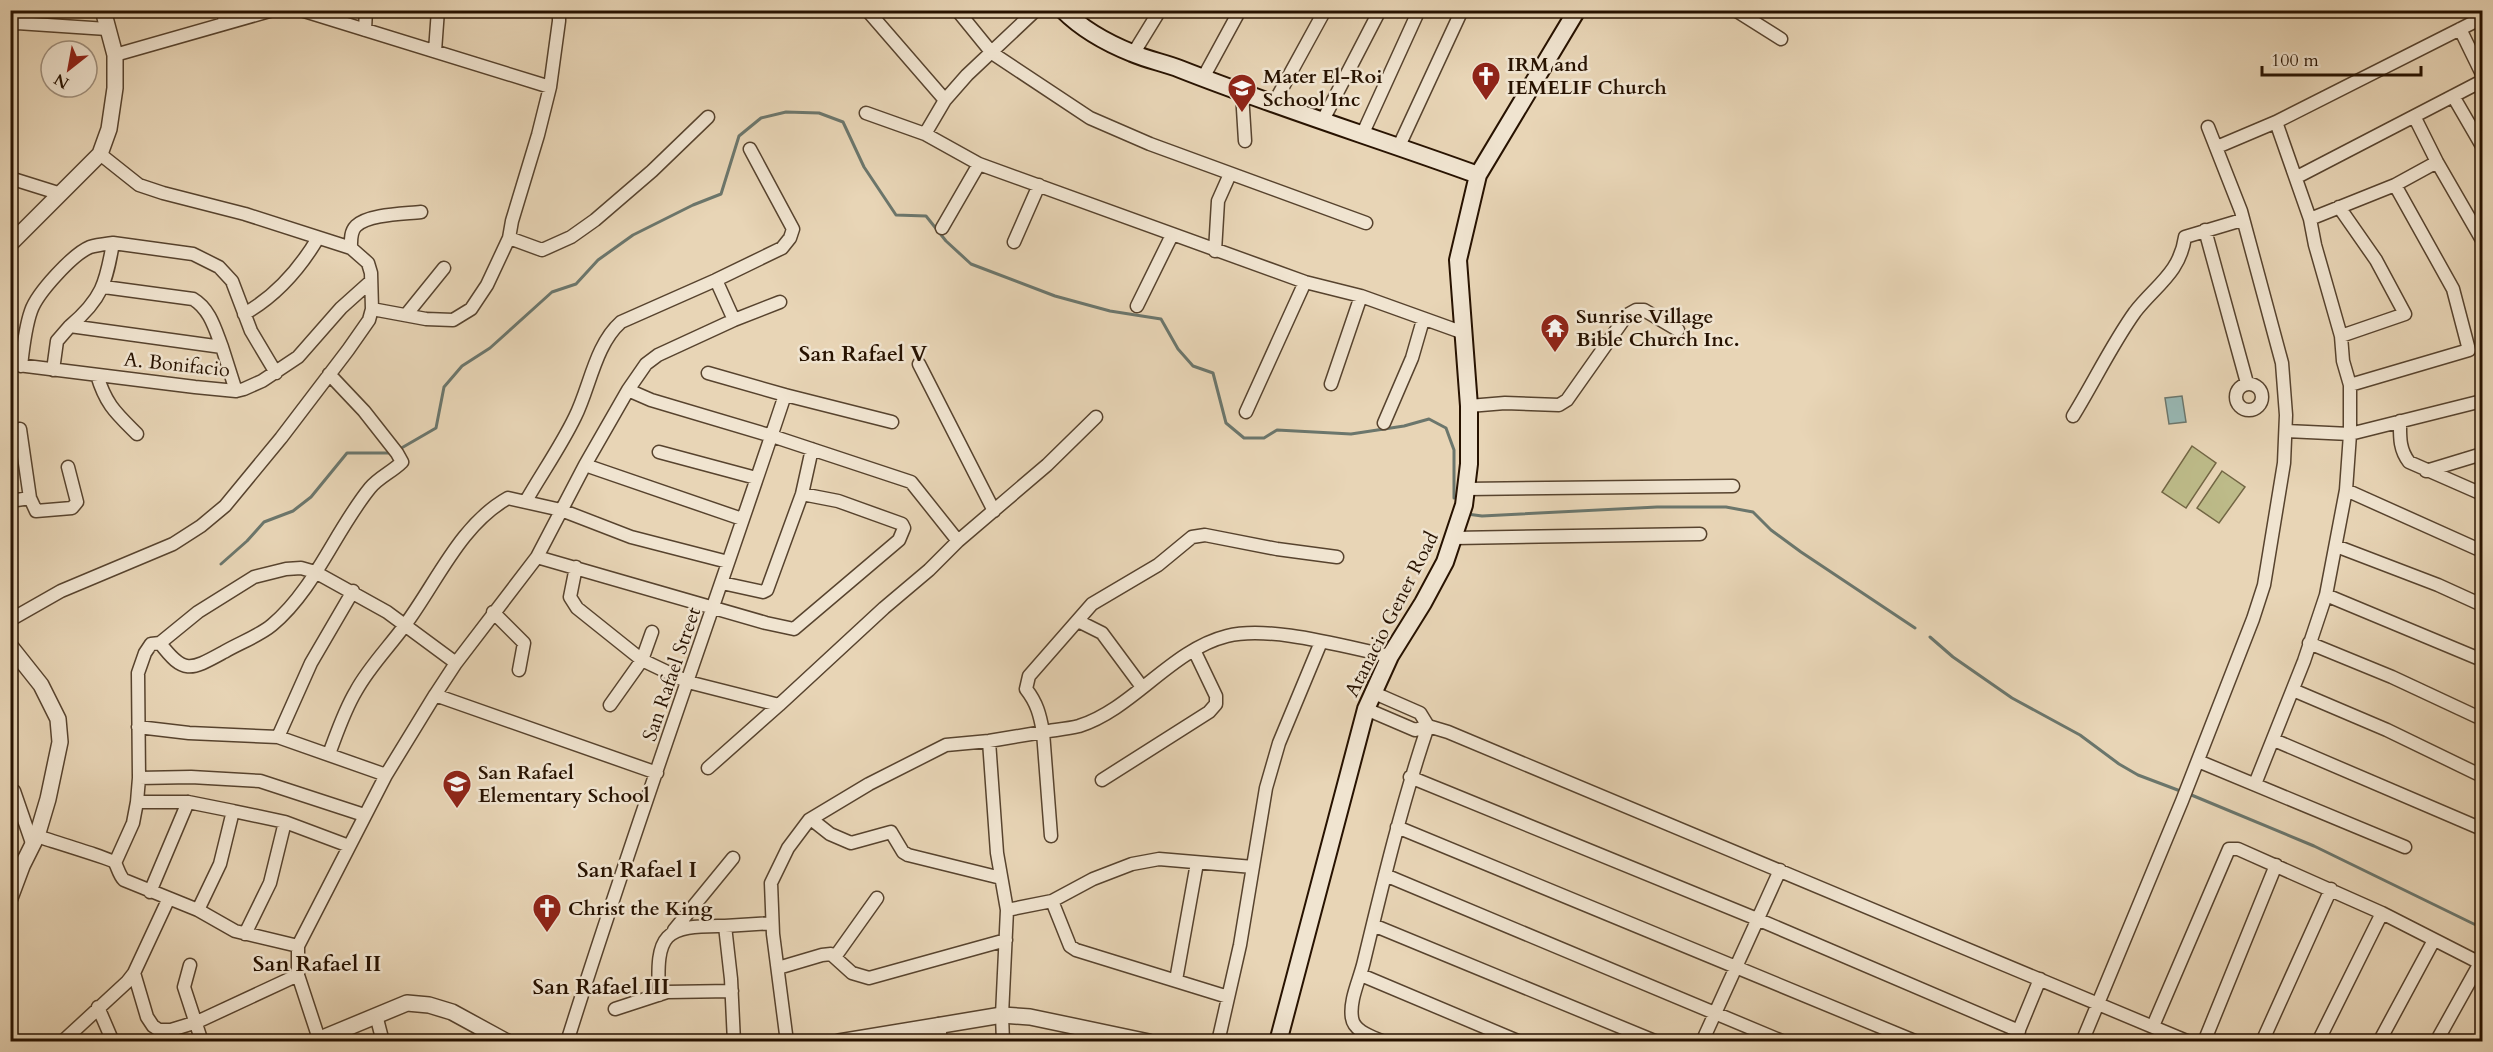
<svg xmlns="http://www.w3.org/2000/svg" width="2493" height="1052" font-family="Cardo,serif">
<rect width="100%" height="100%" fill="#e8d5b6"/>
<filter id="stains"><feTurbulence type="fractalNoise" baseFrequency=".00333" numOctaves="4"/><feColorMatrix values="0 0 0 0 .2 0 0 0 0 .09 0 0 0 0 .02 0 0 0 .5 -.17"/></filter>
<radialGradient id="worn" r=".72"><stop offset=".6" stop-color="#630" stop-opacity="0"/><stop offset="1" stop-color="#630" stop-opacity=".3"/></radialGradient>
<!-- green -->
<path fill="#bdbb89" stroke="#726644" stroke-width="1.5" d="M2192,446l24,17 -30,45 -24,-16z
M2222,471l23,16 -26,36 -22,-15z"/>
<!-- water -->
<path fill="#98b8b4" stroke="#6b766c" stroke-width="1.5" d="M2182,396l4,26 -17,2 -4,-26z"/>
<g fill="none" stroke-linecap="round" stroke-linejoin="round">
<!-- stream -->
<path stroke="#6b766c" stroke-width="3" d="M398,450l38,-22 8,-41 18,-21 28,-18 62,-56 24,-8 22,-24 35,-25 60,-30 28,-11 18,-58 22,-18 25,-6 33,1 24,9 21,45 32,48 30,1 20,25 25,23 84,32 55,15 51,8 17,30 15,17 20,7 13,50 18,15h20l13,-8 74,4 53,-8 25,-7 17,9 8,22v48
M1467,514l15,2 175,-9h69l27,5 18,18 30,22 114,76
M221,564l26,-23 17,-19 29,-11 18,-14 36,-44h45
M1930,637l23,20 59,41 68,37 39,29 19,11 45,17
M2189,794l125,52 168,82"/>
<!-- minor casing -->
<g stroke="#57432e" stroke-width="15">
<path id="minor" d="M301,10l249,77
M867,10l78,90
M957,10l35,43 98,65 60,26 216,79
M1036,10l-69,65 -22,25 -20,34 54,30 326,118 56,14 103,37
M1735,10l46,29
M224,23l1,-13
M10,25l7,-2 90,6
M2460,29l22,45
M365,30l1,-20
M435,51l3,-41
M1133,54l27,-44
M115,55l158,-45
M1203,78l37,-68
M1242,93l3,48
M2453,96l29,50
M1273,105l52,-95
M866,113l59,21
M2415,118l22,44 45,78
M1322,122l58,-112
M1363,133l56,-123
M1399,146l63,-136
M2217,147l59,-25 206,-104
M2297,177l185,-96
M10,178l51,16
M2339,207l37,53 29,54 -64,22
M2310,219l85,-34 42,-23
M942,228l37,-64
M2205,230l42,153
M509,238l33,12 29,-13 24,-17 57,-49 56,-54
M1014,242l25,-57
M351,248c0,-7 -1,-16 5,-22 13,-12 48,-12 65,-14
M1215,251l3,-50 12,-27
M716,280l66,-32 8,-10 3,-9 -43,-80
M104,287l89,12c17,10 22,30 29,48
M1137,306l35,-71
M372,309l54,10 27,1 18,-11 16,-24 22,-47 3,-17 26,-86 12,-48 9,-66v-10l-5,-1
M244,314c32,-18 55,-44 74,-76
M406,315l38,-47
M10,364l185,23 41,4 8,-2 18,-8 36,-24 43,-49 29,-26
M919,364l75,147
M21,366c2,-18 4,-38 10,-55 6,-18 42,-57 59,-64 7,-2 16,-3 23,-4
M53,370l4,-29 13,-15
M97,375c9,30 19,38 40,59
M2236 397a13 13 0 1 1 26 0a13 13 0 1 1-26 0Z
M1331,384l30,-88
M2350,385l119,-35 -16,-61 -58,-104
M628,390l23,10 121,36 139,46 47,59
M236,391l-14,-44 -152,-21c32,-27 36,-43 43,-83l80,11 26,13 13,14 19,50 25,42
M785,395l107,27
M1469,406l36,-3 54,2 8,-5 60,-85 9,-5h8l34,20
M1246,412l59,-130
M2073,416c21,-34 39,-72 62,-104 20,-26 45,-39 50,-75l57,-17
M2400,421c0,15 -1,28 9,41l73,32
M1384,423l28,-65 11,-38
M2286,431l64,3 132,-33
M659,452l97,26
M585,465l157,54
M2426,471l56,-17
M1466,489l267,-3
M2346,490l136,61
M30,498l6,13 36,-3 5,-6 -9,-35
M10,501l20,-3 -10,-69
M526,501c16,-28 35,-55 49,-84 15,-30 20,-72 46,-95l95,-42 18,40
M1454,538l246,-4
M2336,546l102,39 44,20
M537,557l48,-92 43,-75 18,-26 12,-9 76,-35 46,-18
M576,567l-6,30 7,11 65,52 46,22 91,23 105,-97 45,-38 29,-29 89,-76 49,-48
M722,583l41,9 4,-2 35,-96 10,-45
M2326,595l156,65
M493,612l31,31 -5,27
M10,620l51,-29 112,-47 28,-18 24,-20 56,-68 67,-88 21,-30 3,-11 -1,-36 -3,-10 -17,-15 -106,-34 -82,-21 -24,-8 -39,-31
M1078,621l24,12 40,54
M160,643c24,32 31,27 64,9 15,-9 35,-16 48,-27 43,-36 63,-94 98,-137 9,-11 22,-16 32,-26l-5,-9 -33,-42 -35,-37
M2309,643l83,34 90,42
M2293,690l94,40 95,46
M1372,692l48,21 8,13
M435,695l21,-32 81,-106 229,66 28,6 105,-89 5,-12 -2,-4 -64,-23 -36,-7
M610,705l32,-45 10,-28
M1366,709l49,21 13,-4 20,6 741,310
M138,727l51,6 89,4 108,38
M278,737l33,-74 42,-72
M2274,740l208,89
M989,741l8,112 10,57 -5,105 1,27
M329,754c8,-21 15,-43 27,-63 13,-24 33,-44 49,-66 32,-43 55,-100 103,-127l53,12 70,27 97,25
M2198,761l207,86
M708,768l71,-63
M1410,777l347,142 262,112
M139,778l52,-1 69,4 104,34
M1102,780l107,-68 7,-8v-8l-22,-46
M2255,784l49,-123 22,-66 20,-105 4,-56v-49l-7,-24 -2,-25 -26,-91 -5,-26 -34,-97
M14,791l18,52
M137,802h51l45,9
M811,819l19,15 21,9 40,-11 12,20 5,3 93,23
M1397,827l520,215
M37,836c11,4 75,23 78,27 3,5 4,12 9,17l74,30 37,21 63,15
M1051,836l-8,-104c11,-2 24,-3 36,-6 54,-17 92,-76 148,-90 43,-11 118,11 163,20
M115,863l18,-40 4,-21 2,-24 -1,-105 7,-20 6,-9 9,-1 38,-31 56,-35 32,-8 15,-1 14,4 72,40 69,51
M1385,875l399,167
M150,892l38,-90
M1052,901l18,45 6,4 152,47
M198,910l22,-46 13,-53 52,11 64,24
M1007,910l45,-9 41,-22 39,-15 27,-5 94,8
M1373,925l284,117
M674,930l59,-72
M245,934l25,-51 15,-61
M835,957l42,-59
M190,965l-6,22 18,55
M778,968l44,-13 9,-1 21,19 17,5 137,-38
M134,973l13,44 6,9 6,4h12l26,-8 101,-47
M1361,975l159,67
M1176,980l21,-117
M659,995c-3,-61 4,-70 66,-69
M98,1007l15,35
M615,1009l52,-17 65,-1
M376,1015l7,27
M939,1024l2,18
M2153,1026l76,-177h9l144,64 100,51
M319,1039l-21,-64v-29l88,-171 49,-80 222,78
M62,1042l65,-60 7,-9 34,-73
M567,1042c68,-217 146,-431 218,-647l-77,-22
M734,1042l-3,-63 -6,-53 47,-3
M787,1042l-14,-108 -2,-51 17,-35 21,-28 60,-36 77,-39 43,-4 54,-9c-3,-17 -6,-29 -17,-43l3,-13 63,-72 66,-39 34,-28 13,-2 72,14 60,8
M1218,1042l22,-97 26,-157 13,-45 42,-101
M1384,1042c-11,-5 -30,-10 -32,-24 -3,-18 8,-39 12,-57 19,-79 38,-158 64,-235
M1702,1042l78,-172
M2014,1042l26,-63
M2082,1042l100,-241 71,-182 11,-34 20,-122 2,-48 -4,-52 -41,-152 -33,-84
M2204,1042l72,-177
M2262,1042l69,-153
M2318,1042l64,-129
M2379,1042l55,-102
M2436,1042l44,-79"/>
</g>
<!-- tertiary casing -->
<g stroke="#57432e" stroke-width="18">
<path id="tertiary" d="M10,244l90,-90 9,-25 6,-41v-33l-12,-45
M10,646l31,39 17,34 2,23 -12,57 -11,37 -15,30 -12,32
M313,1042l94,-39 22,2 23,7 55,30
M839,1042l163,-27 28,2 119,25"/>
</g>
<!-- secondary casing -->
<g stroke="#271200" stroke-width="20">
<path id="secondary" d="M1063,10c19,19 44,33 69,43 16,7 33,10 48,16 99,39 199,70 298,106
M1278,1042l88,-333 24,-53 33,-53 22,-41 19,-57 5,-41v-58l-11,-146 20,-85 99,-165"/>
</g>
<!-- minor -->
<use href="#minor" stroke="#f0e4d0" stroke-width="12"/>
<!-- tertiary -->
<use href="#tertiary" stroke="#f0e4d0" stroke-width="15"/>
<!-- secondary -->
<use href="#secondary" stroke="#f0e4d0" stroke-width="16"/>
</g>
<!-- icons -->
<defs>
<g id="church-pin" transform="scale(1.5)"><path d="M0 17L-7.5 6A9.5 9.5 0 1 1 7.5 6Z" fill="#8f2418" stroke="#f0e4d0"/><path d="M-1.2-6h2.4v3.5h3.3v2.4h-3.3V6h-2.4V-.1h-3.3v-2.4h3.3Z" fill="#fff"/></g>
<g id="school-pin" transform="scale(1.5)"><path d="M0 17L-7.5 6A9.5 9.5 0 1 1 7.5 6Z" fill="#8f2418" stroke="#f0e4d0"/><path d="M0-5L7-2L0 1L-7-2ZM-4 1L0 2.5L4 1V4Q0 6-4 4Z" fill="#fff"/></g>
<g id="temple-pin" transform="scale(1.5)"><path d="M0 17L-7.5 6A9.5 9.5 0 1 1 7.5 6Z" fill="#8f2418" stroke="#f0e4d0"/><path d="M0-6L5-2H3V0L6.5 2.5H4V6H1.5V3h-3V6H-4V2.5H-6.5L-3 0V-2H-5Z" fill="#fff"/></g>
</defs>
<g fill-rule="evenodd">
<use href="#church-pin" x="1486" y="76"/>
<use href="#school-pin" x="1242" y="88"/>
<use href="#temple-pin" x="1555" y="328"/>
<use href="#school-pin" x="457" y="784"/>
<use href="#church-pin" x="547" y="908"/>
</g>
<g text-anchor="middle" stroke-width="5" stroke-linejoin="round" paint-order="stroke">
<!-- poi labels -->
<g font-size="20" font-weight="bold" fill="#271200" stroke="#f0e4d0" text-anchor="start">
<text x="1507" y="71">IRM and<tspan x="1507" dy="23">IEMELIF Church</tspan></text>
<text x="1263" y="83">Mater El-Roi<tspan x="1263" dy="23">School Inc</tspan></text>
<text x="1576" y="323">Sunrise Village<tspan x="1576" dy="23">Bible Church Inc.</tspan></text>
<text x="478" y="779">San Rafael<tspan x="478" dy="23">Elementary School</tspan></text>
<text x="568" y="915">Christ the King</text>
</g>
<!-- street labels -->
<g font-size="20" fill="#271200" stroke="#f0e4d0">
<text transform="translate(177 364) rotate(6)" y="7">A. Bonifacio</text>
<text transform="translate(1391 614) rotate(-63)" y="7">Atanacio Gener Road</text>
<text transform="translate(671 674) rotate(-71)" y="7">San Rafael Street</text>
</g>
<!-- quarter labels -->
<g font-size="22" font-weight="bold" fill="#271200" stroke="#f0e4d0">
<text x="863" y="361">San Rafael V</text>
<text x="637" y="877">San Rafael I</text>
<text x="317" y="971">San Rafael II</text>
<text x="601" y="994">San Rafael III</text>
</g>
</g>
<!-- margin -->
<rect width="2493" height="1052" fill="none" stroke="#e8d5b6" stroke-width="36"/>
<rect x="12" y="12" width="2469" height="1028" fill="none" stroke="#271200" stroke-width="3"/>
<rect x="18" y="18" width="2457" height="1016" fill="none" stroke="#271200" stroke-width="1.5"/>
<!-- north arrow -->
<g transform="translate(69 69) rotate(211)"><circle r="28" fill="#f0e4d0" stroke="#a0907d" stroke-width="1.5"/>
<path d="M0-4.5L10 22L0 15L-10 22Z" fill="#8f2418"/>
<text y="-9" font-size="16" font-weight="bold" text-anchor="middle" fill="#271200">N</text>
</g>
<!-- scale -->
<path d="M2262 66v9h159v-9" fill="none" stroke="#271200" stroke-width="3"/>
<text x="2271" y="66" font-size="18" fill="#271200" stroke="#f0e4d0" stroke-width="4.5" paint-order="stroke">100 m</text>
<rect width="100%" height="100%" filter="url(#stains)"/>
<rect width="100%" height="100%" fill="url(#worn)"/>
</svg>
